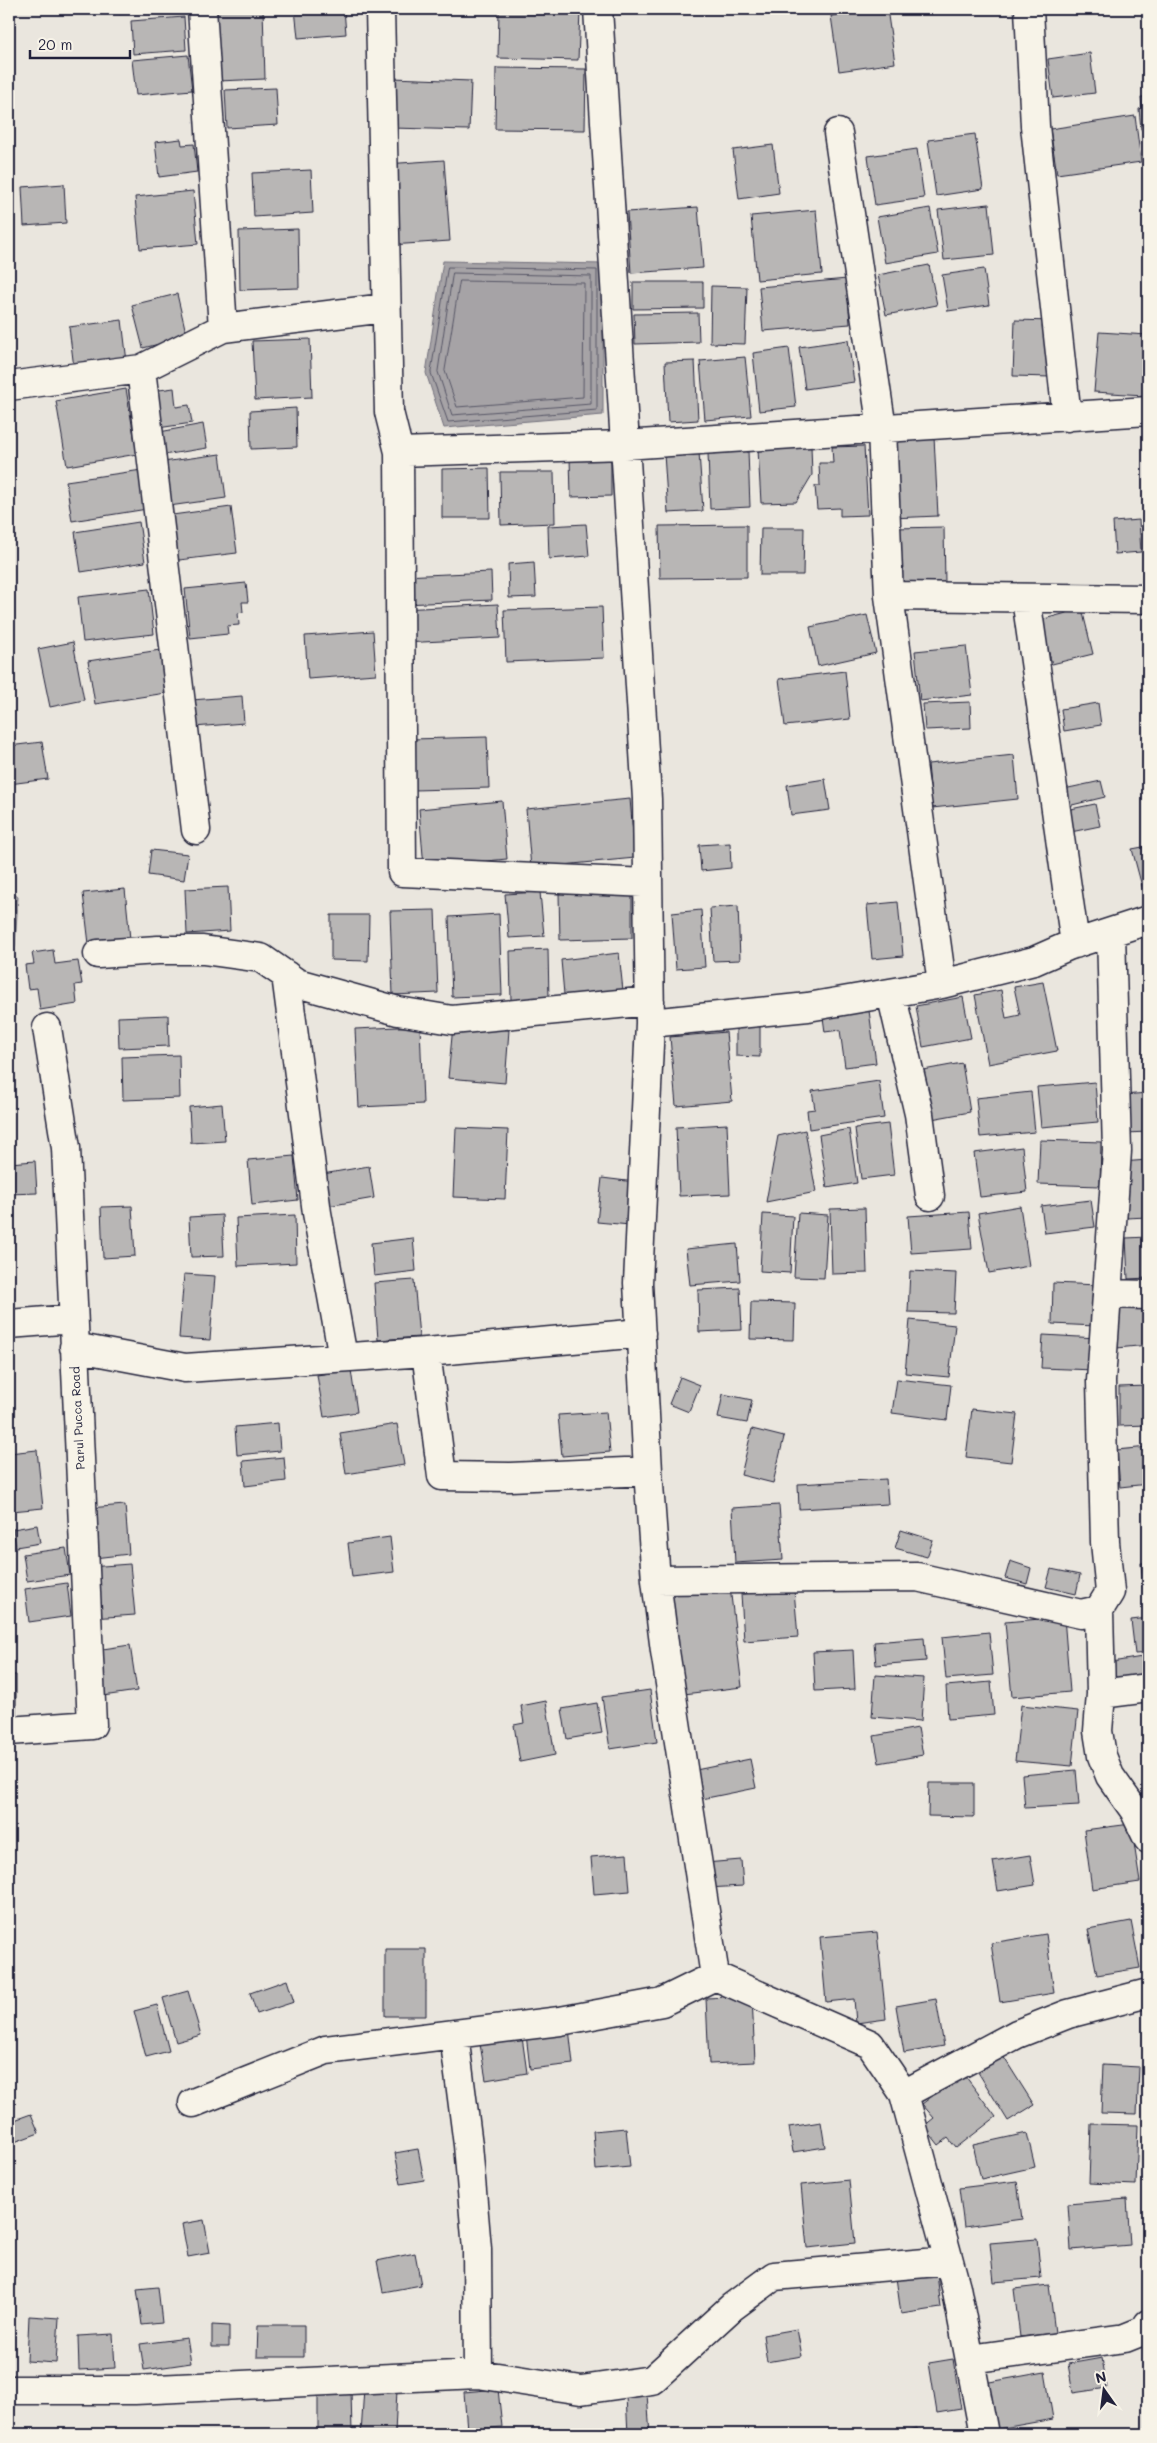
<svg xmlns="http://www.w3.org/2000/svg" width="1157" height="2443" font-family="Mali,sans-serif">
<rect width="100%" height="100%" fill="#eae6de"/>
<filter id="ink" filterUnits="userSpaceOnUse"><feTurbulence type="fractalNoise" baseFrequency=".02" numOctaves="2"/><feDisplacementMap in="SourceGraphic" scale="10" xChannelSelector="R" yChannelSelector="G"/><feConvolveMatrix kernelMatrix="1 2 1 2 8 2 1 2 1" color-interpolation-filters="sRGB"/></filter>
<g filter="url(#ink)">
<!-- water -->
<path fill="#a6a3a6" stroke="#716f7b" d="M443,261l160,3v151l-159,13 -18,-55z
M9,890l9,7 -3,49 -6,8z"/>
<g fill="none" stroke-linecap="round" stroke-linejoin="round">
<!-- shore -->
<path stroke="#575666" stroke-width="1" d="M448,267l149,3v140l-149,12 -17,-49z
M453,273l138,3v128l-139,11 -14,-43z
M460,281l124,2 -1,114 -126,10 -12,-36z
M9,896l4,5 -4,45"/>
</g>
<!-- building -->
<path fill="#b8b6b5" stroke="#22223b" d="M119,9h42v2l-42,3z
M215,9h48l2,70 -47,2z
M295,9h49l2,25 -48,4z
M499,9l81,2 -2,49 -80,-2z
M875,9h12l8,54 -56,8 -8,-55z
M184,17l2,33 -53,4 -2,-33z
M1090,53l5,40 -42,5 -5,-39z
M188,55l4,35 -56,5 -4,-35z
M496,68l90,1 -1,61 -90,-1z
M393,78l78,3 -2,49 -77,-2z
M276,88l2,37 -51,3 -2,-38z
M1141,97h7v40l-7,-8 -2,-20 3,-1z
M1135,116l6,46 -84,12 -7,-45z
M975,134l8,55 -47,7 -8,-56z
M181,139l1,6 12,-1 3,28 -38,5 -4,-35z
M773,145l6,48 -40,6 -6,-49z
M917,149l7,49 -49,7 -7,-49z
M444,160l6,81 -59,4 -5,-81z
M311,170l2,43 -59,4 -2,-44z
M64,184l2,39 -42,3 -2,-39z
M193,191l5,53 -58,5 -5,-52z
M989,204l5,51 -50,5 -6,-50z
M698,207l5,61 -72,5 -4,-61z
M930,208l8,46 -53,9 -8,-46z
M816,210l6,64 -65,6 -6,-64z
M298,229l1,59 -59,2 -1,-59z
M929,265l8,40 -51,10 -8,-40z
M984,269l5,36 -41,6 -6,-36z
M847,279l3,45 -87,7 -4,-44z
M633,282h70v26l-70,1z
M711,286l36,1 -2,57 -35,-1z
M177,294l10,43 -44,11 -11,-43z
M698,313l1,29 -64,2 -1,-30z
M122,320l5,42 -53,6 -5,-41z
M1015,320l38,1 -2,56 -38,-1z
M1099,332l49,3 -4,60 -50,-3z
M310,339l2,58 -57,3 -3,-59z
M848,340l6,42 -49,7 -6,-42z
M789,348l7,59 -37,4 -6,-58z
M745,357l6,59 -46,4 -5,-59z
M695,361l3,59 -30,2 -3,-60z
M174,388l2,19 13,-2 3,18 -34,5 -6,-37z
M126,389l11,65 -70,12 -11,-65z
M296,408l1,39 -46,2 -1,-38z
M203,424l4,24 -50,8 -3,-23z
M934,437l4,79 -46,2 -4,-78z
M811,446l1,29 -16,27 -35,1 -3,-54z
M864,446l4,69 -28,1v-8l-23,1 -2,-23h5l-1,-23h14l-1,-16z
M748,451l2,56 -40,2 -2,-56z
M699,452l4,59 -35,2 -4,-59z
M220,454l6,44 -64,9 -6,-44z
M570,457h41v39l-40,1z
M489,468l1,50h-48v-49z
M142,470l5,39 -75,12 -6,-40z
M500,472h54l1,51 -54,2z
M231,507l6,46 -66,8 -6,-45z
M1139,520l2,32 -26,2 -2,-32z
M139,522l6,40 -64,10 -6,-40z
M586,524l3,32 -40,3 -1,-33z
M747,525v52l-87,1 -1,-52z
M944,527l1,56 -49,2 -1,-57z
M761,528h43l-1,47h-43z
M534,562l2,35 -27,1 -1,-34z
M491,572l1,28 -88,4 -1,-28z
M246,583l2,19h-6l1,10 -5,1 1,12 -12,1 1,8 -38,4 -5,-49z
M149,589l5,45 -71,8 -5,-45z
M498,604l2,34 -97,5 -1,-34z
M602,607l2,51 -98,4 -2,-52z
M1082,609l11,45 -41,10 -12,-44z
M867,615l9,38 -58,13 -8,-39z
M373,631l3,43 -68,5 -3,-43z
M73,642l11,58 -34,7 -12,-58z
M966,646l6,49 -52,6 -5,-50z
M160,650l6,43 -71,11 -7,-43z
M845,671l5,48 -65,7 -6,-47z
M242,696l2,27 -50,4 -2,-27z
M970,702l1,26 -46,2 -2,-26z
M1098,703l3,22 -37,6 -3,-22z
M487,737l2,51 -75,2 -2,-51z
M42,742l6,37 -39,5v-38z
M1014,755l4,44 -86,9 -4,-44z
M825,779l5,31 -39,5 -4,-30z
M1101,781l4,16 -37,9 -4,-17z
M630,799l5,59 -104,10 -5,-59z
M502,801l5,58 -83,8 -5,-58z
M1095,804l5,22 -34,7 -5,-22z
M730,843l1,25 -30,3 -2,-26z
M1148,846v47l-4,1 -12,-45z
M151,850l37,4 -4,26 -36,-5z
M228,887l2,44 -43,3 -2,-45z
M125,889l5,50 -41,5 -6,-51z
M540,892l4,44 -35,2 -4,-44z
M632,892v46l-72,2 -1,-47z
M898,902l5,54 -31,3 -5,-54z
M738,906l2,54 -27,1 -3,-53z
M435,910l3,83 -45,2 -3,-84z
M701,910l4,57 -29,2 -4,-56z
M499,914l3,81 -50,2 -3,-80z
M331,915h38l-1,46 -37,-1z
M548,949l1,51 -38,1 -1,-50z
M53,950l2,14 23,-3 4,23 -7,1 2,19 -37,6 -3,-22 -9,1 -3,-24 9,-1 -2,-11z
M619,953l5,47 -59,6 -4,-46z
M1043,982l14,69 -69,13 -13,-69 26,-5 5,28 14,-3 -6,-28z
M963,997l8,41 -48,9 -7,-41z
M868,1003l8,60 -31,4 -5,-37 -15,2 -3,-22z
M168,1015l1,31 -50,2 -1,-31z
M736,1025h24v32l-24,-1z
M420,1026l3,78 -64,3 -4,-78z
M453,1026l56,4 -4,53 -57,-5z
M726,1032l6,69 -56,5 -6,-69z
M179,1055l1,43 -57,2 -1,-43z
M962,1063l8,49 -44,8 -8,-49z
M879,1081l5,37 -75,11 -2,-19 8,-1 -3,-18z
M1095,1082l3,40 -57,5 -4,-40z
M1031,1092l4,40 -55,5 -4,-39z
M1148,1093v39l-22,1 -3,-38z
M222,1104l3,37 -34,2 -2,-36z
M727,1124l3,70 -51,2 -3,-69z
M888,1124l6,51 -33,4 -6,-51z
M456,1128l52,2 -3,69 -52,-2z
M849,1129l8,54 -30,5 -8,-53z
M805,1130l11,62 -50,10 12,-66z
M1040,1140l61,2 -1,44 -62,-2z
M1022,1147l5,45 -47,5 -6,-44z
M294,1156l4,44 -46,5 -4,-45z
M1148,1160v57l-22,1 -5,-56z
M35,1161l2,32 -28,1v-31z
M369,1166l5,32 -46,8 -5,-32z
M602,1178l33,4 -5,43 -33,-3z
M1091,1200l4,27 -50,6 -4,-27z
M132,1206l3,50 -32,2 -2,-51z
M1020,1206l9,60 -40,7 -11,-60z
M865,1208l2,65 -35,1 -2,-65z
M969,1212l3,37 -61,4 -3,-37z
M798,1213l30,2 -4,63 -30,-1z
M763,1214l30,2 -3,57 -30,-2z
M222,1215l2,41 -33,1 -2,-40z
M295,1215l1,48 -58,3 -2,-48z
M1148,1237v41l-20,1 -2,-41z
M413,1238l3,33 -42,5 -3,-33z
M737,1244l3,37 -50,4 -4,-36z
M910,1271l46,2 -2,40 -46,-1z
M184,1274l31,2 -5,64 -31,-2z
M414,1280l5,57 -41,3 -4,-57z
M1053,1283l45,2 -2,41 -44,-2z
M740,1288l2,42 -43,2 -1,-42z
M751,1302l44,1 -1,37 -44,-1z
M1148,1306v39l-31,3 -4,-38z
M910,1320l45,5 -6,52 -44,-4z
M1043,1335l54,3 -2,32 -54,-2z
M351,1370l6,42 -33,5 -7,-42z
M680,1377l20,8 -11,27 -20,-8z
M897,1379l54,6 -4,35 -55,-7z
M1148,1386v39l-29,1v-39z
M723,1394l29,6 -5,23 -29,-5z
M972,1409l45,5 -6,48 -45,-5z
M606,1412l4,40 -48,4 -4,-41z
M278,1423l2,28 -43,4 -2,-28z
M397,1424l7,41 -58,9 -6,-41z
M752,1429l32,8 -11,46 -32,-8z
M1148,1447v37l-28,3 -3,-37z
M37,1450l6,58 -31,3 -3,-58z
M284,1457l2,24 -41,5 -2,-25z
M886,1479l2,25 -89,5 -1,-25z
M125,1505l4,49 -35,4 -5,-50z
M779,1505l4,55 -48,3 -3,-55z
M37,1525l3,18 -24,4 -3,-18z
M901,1530l32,10 -6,17 -32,-9z
M390,1537l4,35 -42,5 -4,-34z
M66,1548l4,27 -43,6 -4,-27z
M1010,1561l21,7 -4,16 -22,-6z
M1141,1563h7v24l-5,1z
M130,1564l5,51 -42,3 -4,-51z
M1051,1569l29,6 -4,19 -30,-7z
M67,1583l4,33 -42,6 -4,-33z
M730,1587l12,100 -58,7 -12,-100z
M794,1590l4,47 -54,4 -3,-47z
M1064,1617l6,75 -58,5 -7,-75z
M1148,1618v35l-13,1 -4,-34z
M989,1632l4,43 -47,4 -4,-42z
M924,1638l2,23 -50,4 -2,-23z
M130,1645l7,46 -34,5 -7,-46z
M853,1650l2,39 -40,2 -2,-39z
M1142,1657l4,22 -30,5 -4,-22z
M9,1675h7v40h-7z
M875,1675l49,3 -3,43 -49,-4z
M991,1682l3,33 -46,4 -2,-33z
M650,1690l7,52 -47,7 -8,-52z
M546,1701l9,54 -35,7 -6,-37 10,-2 -3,-17z
M597,1703l5,30 -35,6 -5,-30z
M1021,1705l57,6 -6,55 -57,-5z
M918,1728l5,27 -44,8 -5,-27z
M750,1759l6,29 -64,13 -6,-29z
M1076,1770l3,35 -54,3 -3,-33z
M929,1783h45v34l-46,-1z
M1131,1824l9,58 -48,7 -8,-59z
M627,1854l3,37 -36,3 -3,-37z
M1030,1855l5,30 -37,6 -5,-30z
M741,1860l2,26 -36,2 -2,-25z
M1131,1921l9,47 -43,7 -9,-46z
M877,1932l9,87 -30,4 -2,-24 -28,3 -6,-65z
M1046,1934l8,59 -54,9 -9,-59z
M385,1949h41v67h-41z
M287,1980l7,22 -37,12 -7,-21z
M188,1991l13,44 -25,7 -13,-44z
M752,1996l3,66 -46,2 -3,-66z
M936,1999l8,47 -40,7 -8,-47z
M157,2005l12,46 -23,6 -12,-46z
M569,2028l4,36 -43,5 -4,-35z
M522,2037l5,36 -41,7 -6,-36z
M998,2048l36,57 -26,16 -35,-57z
M1103,2065l36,2 -2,47 -36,-1z
M963,2073l33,44 -40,31 -8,-10 -9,7 -15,-19 10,-8 -12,-14z
M31,2114l8,19 -30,11v-22z
M821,2122l4,25 -32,5 -4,-25z
M1091,2124l47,1 -2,60 -47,-2z
M626,2128l4,39 -34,3 -3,-39z
M1027,2133l8,34 -54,12 -8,-34z
M418,2149l6,31 -23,4 -6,-31z
M849,2180l6,63 -48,5 -6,-63z
M1017,2181l5,38 -58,8 -5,-39z
M1127,2199l3,46 -59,5 -3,-46z
M204,2220l6,33 -22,4 -6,-33z
M1037,2239l4,39 -47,4 -4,-39z
M415,2253l6,32 -38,7 -6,-31z
M936,2265l5,43 -40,6 -6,-44z
M1049,2285l6,48 -35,4 -6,-48z
M158,2287l4,36 -20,2 -5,-36z
M29,2316l30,2 -3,45 -29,-2z
M212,2325l17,1v21h-17z
M258,2325h46v32h-47z
M797,2329l5,27 -35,6 -4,-27z
M113,2334l2,34 -36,2 -1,-34z
M187,2338l4,25 -47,7 -4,-26z
M1102,2358l5,30 -34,5 -5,-29z
M953,2359l8,50 -24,4 -8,-50z
M1045,2372l8,47 -61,11 -8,-47z
M364,2388l33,1 -2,45h-34z
M498,2389l4,38 -35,3 -3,-38z
M318,2390h33l1,44h-34z
M647,2394l3,40h-22l-2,-38z
M917,2428l2,6h-26z"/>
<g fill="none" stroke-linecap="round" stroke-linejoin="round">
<!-- minor casing -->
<g stroke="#22223b" stroke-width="31">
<path id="minor" d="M202,9l21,319
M380,9l9,403 10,40 3,420 246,11
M598,9l49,790 3,224 -12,260 10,188 8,109 9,71 50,325 155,68 34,50 52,193 28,147
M1029,9l6,117 32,291
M838,133l44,296 7,167 259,3
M141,369l55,461
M9,386l132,-17 82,-41 162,-20
M399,452l225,-7 524,-34
M889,596l53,388
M1026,598l49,346
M98,954l60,-4h45l58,8 36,25 101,28 54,9 198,-19
M286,975l31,238 26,144
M891,993l28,121 11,82
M650,1023l158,-16 134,-23 92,-23 34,-15 80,-26
M1107,1294l41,1
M9,1324l64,-5
M74,1347l111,21 241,-16 215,-19
M426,1352l16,124 68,1 138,-6
M656,1580l261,-3 164,37 18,-4 11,-18 -5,-50 -4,-161 16,-230 -6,-218
M1099,1610l2,84 -3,37 4,25 8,20 24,34 14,29
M1101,1694l47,-6
M9,1731l83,-6 -26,-577 -19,-120
M454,2035l14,110 9,104 1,125
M904,2094l113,-60 51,-20 80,-21
M193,2103l133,-53 234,-29 102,-19 53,-26
M970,2359l155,-21 20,-8 3,-6
M9,2390h126l343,-16 103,16 71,-10 80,-73 42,-31 175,-15"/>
</g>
<!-- minor -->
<use href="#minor" stroke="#f7f3e8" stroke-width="28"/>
</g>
</g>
<g text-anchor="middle" stroke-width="4.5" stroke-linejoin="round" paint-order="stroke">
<!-- street labels -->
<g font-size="12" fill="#22223b" stroke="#f7f3e8">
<text transform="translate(78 1418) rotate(-93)" y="4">Parul Pucca Road</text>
</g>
</g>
<!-- margin -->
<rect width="1157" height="2443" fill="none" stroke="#f7f3e8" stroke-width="30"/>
<rect x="15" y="15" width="1127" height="2413" fill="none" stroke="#22223b" stroke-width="2" filter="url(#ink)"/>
<!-- north arrow -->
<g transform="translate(1104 2390) rotate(346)" stroke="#f7f3e8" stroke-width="4" paint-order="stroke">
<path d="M0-4L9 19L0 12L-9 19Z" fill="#22223b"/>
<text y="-8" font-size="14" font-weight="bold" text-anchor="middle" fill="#22223b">N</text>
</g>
<!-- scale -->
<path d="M30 50v8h100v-8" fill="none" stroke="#22223b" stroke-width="2.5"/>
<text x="38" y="50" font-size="15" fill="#22223b" stroke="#f7f3e8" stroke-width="4" paint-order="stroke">20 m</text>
</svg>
